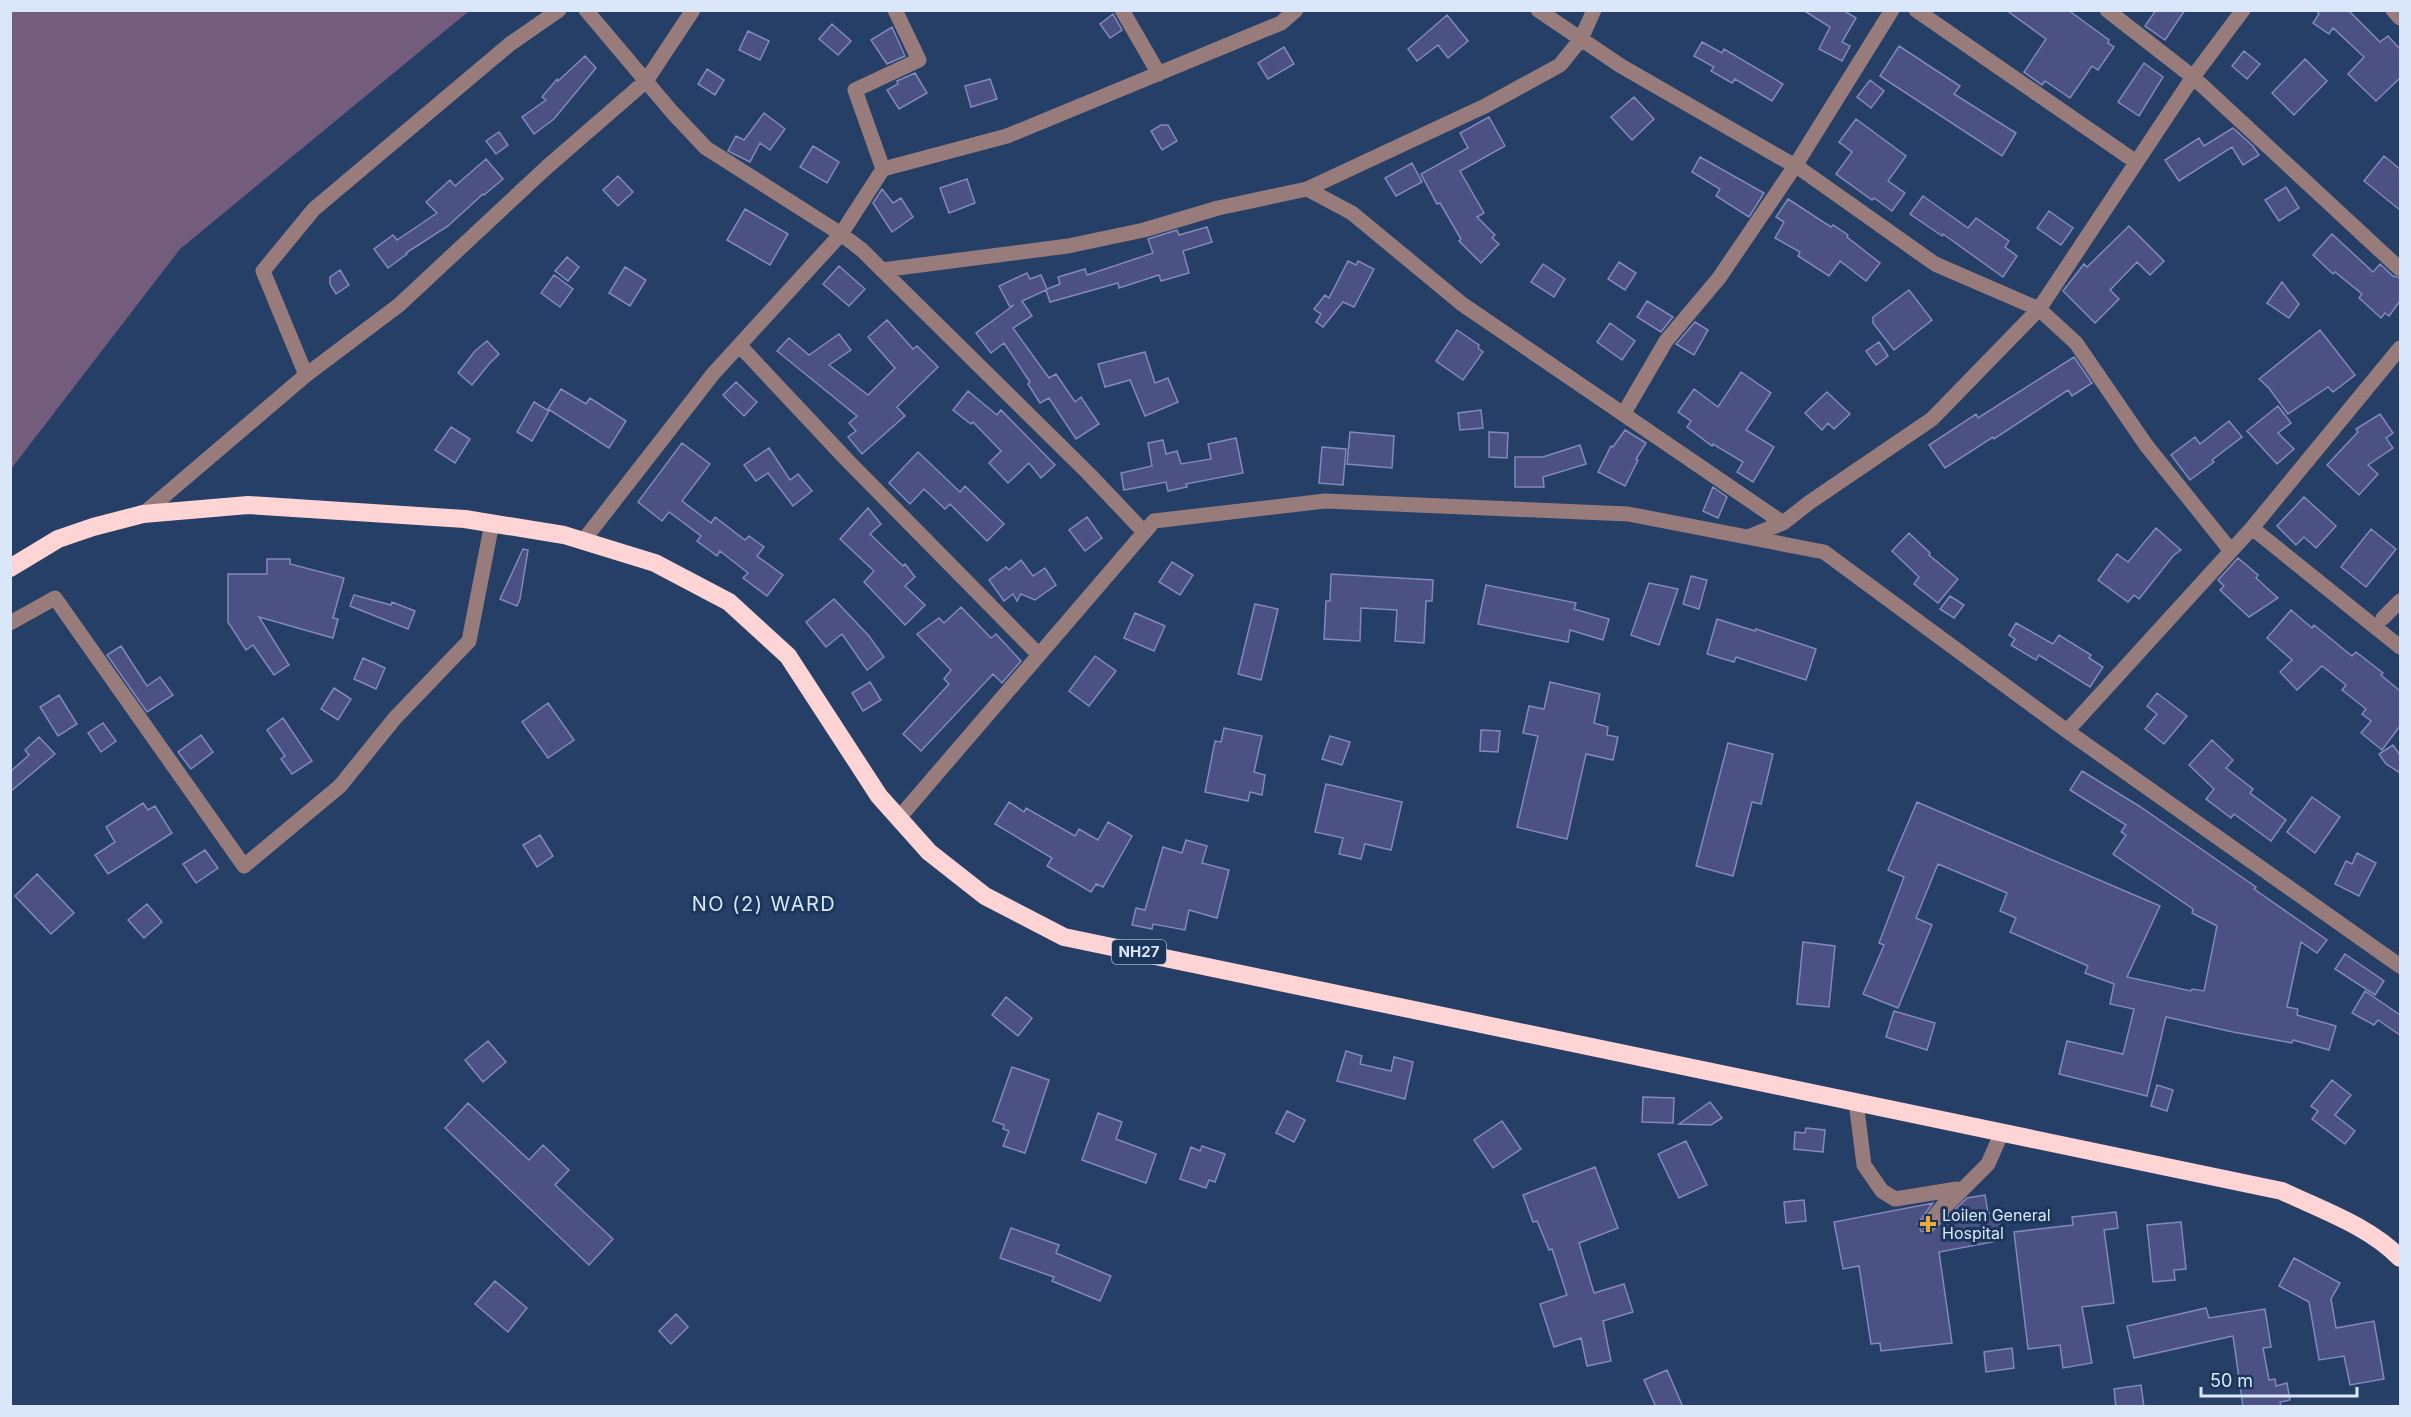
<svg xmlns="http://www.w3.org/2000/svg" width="2411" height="1417" font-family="Inter,sans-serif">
<rect width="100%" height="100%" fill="#253f66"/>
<!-- green -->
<path fill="#745c7c" d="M11,10l458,1 -289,238 -169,220z"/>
<!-- building -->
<path fill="#4c5183" stroke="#8289bb" stroke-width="1.5" d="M1803,10h40l13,8 -14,24 8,4 -8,15 -23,-12 11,-22z
M2006,10h62l41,30 -1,3 6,4 -16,23 -6,-4 -22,32 -25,-17 -3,4 -18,-13 22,-33z
M2156,10h29l-20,30 -20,-14z
M2316,10h32l32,32 8,-6 12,13v29l-24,23 -28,-27 16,-17 -31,-29 -4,6 -16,-11 6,-9z
M1113,14l9,16 -12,8 -10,-14z
M1447,15l21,26 -20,17 -10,-13 -21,16 -9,-12z
M832,24l19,17 -13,14 -19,-16z
M892,27l13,29 -18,8 -16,-24z
M748,31l21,10 -9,19 -21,-10z
M1702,42l20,11 2,-4 59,35 -11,17 -37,-22 -3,4 -21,-12 3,-4 -20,-11z
M1899,46l61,40 -6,8 62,39 -14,23 -122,-80z
M1284,47l10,17 -26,15 -10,-16z
M2244,51l16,13 -13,15 -15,-13z
M585,56l11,12 -42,51 -20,15 -12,-17 24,-17 -4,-3 15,-18 1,2z
M2305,59l22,22 -33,34 -22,-22z
M2144,63l19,14 -24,39 -21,-14z
M707,69l17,11 -9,15 -17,-11z
M915,73l12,20 -28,16 -12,-19 11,-6 -1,-3z
M990,79l7,20 -26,8 -6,-21z
M1870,80l14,11 -13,17 -14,-11z
M1634,97l20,22 -22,21 -21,-23z
M764,113l21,16 -15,21 -10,-7 -10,19 -22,-11 8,-15 8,4z
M1489,117l16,29 -45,25 24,42 -7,4 18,18 -3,3 7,6 -18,19 -22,-22 2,-2 -21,-36 -3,1 -16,-30 47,-26 -8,-15z
M1856,119l50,37 -18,25 17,12 -13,18 -18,-13 -2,2 -36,-26 16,-22 -13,-10z
M1161,125h7l9,16 -15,9 -11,-19z
M2233,128l20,18 6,9 -16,10 -11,-18 -53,34 -14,-21 34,-22 5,8z
M499,132l9,13 -12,9 -10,-13z
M813,146l26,16 -12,21 -27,-16z
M2384,156l16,13v41l-36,-29z
M1700,157l64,36 -15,24 -33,-21 4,-7 -28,-17z
M486,159l17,20 -19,16 -1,-1 -35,32 -42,27 1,1 -19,14 -14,-19 19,-14 4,5 40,-27 -11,-11 24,-22 5,6z
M1412,163l10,19 -26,14 -11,-18z
M618,176l15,16 -15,14 -15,-16z
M967,179l8,24 -26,10 -9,-25z
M2286,187l13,21 -20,13 -14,-21z
M882,189l11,14 8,-5 12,19 -21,15 -19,-29z
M1923,196l45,32 8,-10 33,23 -4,6 12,9 -14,21 -60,-43 -1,2 -32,-22z
M1788,199l43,28 2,-2 15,10 -1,2 33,26 -14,18 -26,-20 -11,15 -31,-20 2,-4 -25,-14 9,-16 -8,-5z
M745,209l43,25 -18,31 -43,-25z
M2049,211l24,17 -12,17 -24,-17z
M2129,226l35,35 -14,14 -13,-13 -27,28 9,9 -24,24 -32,-32 21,-27 3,3z
M1207,227l5,15 -29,9 6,22 -28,8 -2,-6 -40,13 -1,-5 -68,19 -4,-12 -24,11 10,15 -19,12 36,50 7,-4 19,28 6,-5 18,27 -23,15 -27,-41 -9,5 -12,-19 2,-2 -26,-39 -13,10 -15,-20 38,-28 -4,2 -11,-21 28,-13 3,6 11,-4 6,14 13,-5 -2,-7 27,-8 2,6 66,-22 -5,-14 29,-9 2,5z
M2332,234l41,38 7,-8 13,12 7,2v23l-11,15 -4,-3 -4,5 -22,-20 3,-4 -27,-22 -2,2 -20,-19z
M567,257l12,10 -11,14 -13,-10z
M1348,261l8,4 2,-4 16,8 -20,38 -11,-5 -20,25 -7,-5 5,-8 -7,-5 11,-14 4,3z
M1619,262l17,11 -11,17 -17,-11z
M1543,264l22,15 -11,18 -23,-15z
M839,266l26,23 -16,17 -26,-22z
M625,267l21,13 -16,26 -21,-13z
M340,270l9,15 -13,9 -6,-10v-7z
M554,275l19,14 -13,18 -19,-14z
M2282,282l17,22 -10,14 -22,-15z
M1909,290l23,30 -38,30 -21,-27v-6z
M1647,301l26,16 -12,15 -24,-15z
M887,320l26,29 4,-3 21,21 -41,40 8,9 -43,38 -14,-17 8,-6 -7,-8 8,-7 -80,-65 12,-13 20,17 30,-21 12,16 -22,15 39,30 27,-27 -27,-31z
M1695,322l13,8 -14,25 -18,-11z
M1610,323l25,18 -13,19 -25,-18z
M1457,330l22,15 -1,3 5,4 -20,28 -27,-19z
M2320,330l35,45 -22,17 -5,-5 -40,27 -20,-27 -9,-8z
M487,341l12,13 -10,10 -17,21 -14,-12 17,-22z
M1879,342l9,14 -12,9 -10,-14z
M1145,352l10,31 13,-5 10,24 -33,14 -15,-36 -25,7 -7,-23z
M2074,357l18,26 -20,13 -4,-6 -74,49 -1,-2 -48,31 -16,-23 47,-31 2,4z
M1741,372l30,21 -25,37 28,17 -21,35 -16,-10 6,-10 -30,-18 -1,2 -25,-19 4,-6 -13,-9 16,-23 24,18z
M736,382l21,20 -13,14 -21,-21z
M561,389l25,15 4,-6 36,23 -17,27 -61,-39z
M968,391l29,24 4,-5 54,55 -14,13 -12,-15 -21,20 -19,-20 12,-12 -28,-29 -2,2 -18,-14z
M1827,392l23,22 -16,15 -6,-6 -6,7 -17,-17z
M534,402l15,9 -17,30 -15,-9z
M2278,406l13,17 -13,10 16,16 -17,15 -30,-33z
M1481,410l2,18 -23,2 -2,-17z
M2380,414l13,19 -7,5 7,10 -25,17 10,9 -19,21 -32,-30 31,-33 -2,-3z
M2229,421l13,16 -30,23 2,2 -24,18 -19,-25 24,-18 5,7z
M451,427l19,12 -15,24 -20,-13z
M1625,430l21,13 -10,16 2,1 -13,26 -27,-14 13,-26 2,1z
M1350,432l44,4 -2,32 -45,-4z
M1489,432l19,1 -1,25 -18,-1z
M1236,438l7,35 -57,11 1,3 -19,4 -2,-9 -42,8 -3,-17 31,-7 -4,-23 15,-3 3,14 11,-3 4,13 30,-5 -3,-15z
M682,443l28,21 -28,37 29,22 4,-6 30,23 4,-4 15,11 -7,9 26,19 -16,21 -24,-18 5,-5 -28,-22 -3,5 -20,-15 4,-5 -32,-24 -7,9 -24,-19z
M1580,445l6,19 -43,13 1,10h-29v-30h28z
M1322,447l24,2 -3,36 -24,-2z
M769,448l21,32 8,-6 14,17 -19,15 -25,-33 -12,8 -12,-16z
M918,452l42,40 5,-6 39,38 -17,17 -37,-37 -5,5 -21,-20 -14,15 -21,-21z
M1713,487l14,10 -9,21 -15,-7z
M2304,497l32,29 -20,22 -12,-11 -8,8 -19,-19z
M868,508l13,16 -11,10 33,32 2,-2 10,13 -10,9 20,19 -20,20 -41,-43 10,-11 -34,-32z
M1087,517l15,21 -17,13 -16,-21z
M2156,528l25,22 -8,6 -34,43 -5,-4 -6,7 -30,-22 19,-26 11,8z
M2371,529l25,20 -30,38 -25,-20z
M1909,533l21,20 -1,2 29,24 -20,24 -24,-19 5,-7 -27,-26z
M523,549l5,1 -8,49 -3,7 -17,-7z
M2238,558l20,17 -2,3 22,20 -29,19 -29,-27 4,-4 -6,-6z
M267,559h23v5l54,14 -11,40 5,1 -5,19 -74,-21 30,48 -15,10 -21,-30 -7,5 -18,-28v-48h39z
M1021,560l12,16 12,-8 11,17 -21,15 -14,-6 -4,7 -4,-7 -9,7 -15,-21 17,-13 3,3z
M1172,562l21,13 -13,20 -21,-13z
M1331,574l102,6 -1,21h-6l-2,42 -29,-2 2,-31 -36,-2 -1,33 -36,-2 2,-38h4z
M1691,576l16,4 -8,29 -16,-5z
M1649,583l29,6 -19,56 -28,-10z
M1486,585l90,18 -2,6 35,10 -6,21 -33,-10 -2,12 -90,-18z
M354,595l37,10 1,-3 23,9 -7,18 -58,-23z
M1950,596l14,9 -10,13 -14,-9z
M834,599l35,37 15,21 -17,13 -25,-36 -16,13 -20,-25z
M1255,604l23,5 -17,71 -23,-6z
M961,607l30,31 5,-4 25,27 -19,22 -9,-9 -72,77 -18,-17 46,-50 -5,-5 7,-9 -34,-36 22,-16 5,5z
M2291,610l21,18 2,-3 38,31 4,-4 27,21 -2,2 19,16v35l-18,24 -21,-17 10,-12 -9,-7 4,-5 -24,-19 4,-5 -24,-19 -25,24 -17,-18 12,-12 -25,-22z
M1135,613l30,13 -11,25 -30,-13z
M1717,619l38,12 1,-2 60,20 -10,31 -70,-23 -2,5 -27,-8z
M2016,623l37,21 6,-9 32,20 -2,3 14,9 -13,20 -51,-32 -3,5 -25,-15 4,-6 -6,-4z
M121,646l26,40 13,-9 13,18 -26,17 -40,-57z
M1095,656l21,15 -27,35 -20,-15z
M363,658l22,10 -9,21 -22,-10z
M870,682l11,18 -18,11 -11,-18z
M1550,682l50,12 -6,29 14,4 -1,8 11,2 -5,23 -27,-6 -19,85 -50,-12 21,-91 -15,-3 6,-27 15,3z
M334,688l17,11 -13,21 -17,-11z
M2157,693l30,23 -23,28 -19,-15 12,-15 -10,-8z
M59,695l18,29 -19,12 -18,-29z
M548,703l26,37 -26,18 -26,-36z
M283,718l29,43 -20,13 -11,-15 4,-3 -18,-26z
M103,723l13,18 -15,11 -13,-19z
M1224,728l38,8 -8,36 11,3 -3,20 -12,-3 -2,9 -43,-9 10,-51 6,1z
M1481,730l19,1 -2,21 -18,-1z
M201,735l12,17 -22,17 -13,-17z
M1330,736l20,6 -8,23 -20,-6z
M39,737l16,17 -45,38v-20l19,-17 -4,-5z
M2212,740l21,20 -7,8 27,21 -3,4 36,27 -15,21 -37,-27 -3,4 -25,-19 8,-10 -25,-24z
M1728,743l45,11 -12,50 -9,-2 -19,74 -37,-10z
M2393,745l7,10v18l-14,-9 -7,-10z
M2082,771l57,35 117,81 -2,2 73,51 -10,13 -16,-11 -14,65 11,2 -1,6 39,11 -7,24 -36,-10 -1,3 -59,-11 -67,-15 -19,79 -88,-22 8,-33 56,13 11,-45 -24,-5 4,-20 -29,-11 3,-7 -78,-34 6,-14 -16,-7 7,-18 -69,-29 -22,54 16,7 -34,83 -35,-14 21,-49 -5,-2 25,-66 -16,-7 29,-68 243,104 -33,71 64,14 1,-2 12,2 13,-65 -25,-13 1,-4 -80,-55 13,-19 -5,-3 5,-7 -56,-35z
M1326,784l76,18 -11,48 -26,-6 -4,15 -22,-5 4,-16 -28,-6z
M2312,797l28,20 -25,36 -28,-21z
M1009,802l15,10 2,-4 49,28 4,-7 19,11 10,-18 24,14 -29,51 -7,-3 -5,8 -44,-26 5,-8 -57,-34z
M143,803l5,7 7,-4 17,27 -64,41 -13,-19 20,-13 -9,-15z
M540,835l13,21 -16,11 -14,-22z
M1186,840l21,6 -5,17 27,7 -12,48 -28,-8 -4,20 -32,-6 -1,5 -20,-4 4,-17 9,2 18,-63 19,6z
M205,850l13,18 -22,15 -13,-19z
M2357,853l19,10 -17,33 -24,-12 11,-23 6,3z
M37,874l37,39 -23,21 -36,-38z
M147,904l15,18 -18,16 -16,-18z
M1803,942l32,4 -6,61 -32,-3z
M2345,954l39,27 -9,14 -40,-26z
M2365,991l35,24v20l-22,-15 -4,5 -22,-12z
M1006,997l26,21 -14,18 -26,-21z
M1894,1011l41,12 -8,27 -41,-13z
M488,1041l18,21 -23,20 -18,-22z
M1346,1051l16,5 -2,8 31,7 3,-14 19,5 -8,37 -68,-18z
M1012,1067l37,13 -24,73 -22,-7 6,-15 -6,-2 1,-4 -11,-4z
M2332,1080l19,15 -16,20 20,16 -10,13 -33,-25 6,-8 -7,-5z
M2157,1085l16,5 -6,21 -16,-5z
M1643,1097l31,1 -1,25 -31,-1z
M1710,1102l12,16 -11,7 -32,-1z
M468,1103l61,57 14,-15 26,25 -14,15 58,54 -24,26 -144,-137z
M1287,1111l18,9 -11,22 -18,-9z
M1098,1113l24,9 -6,17 40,15 -10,29 -64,-23z
M1502,1121l19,28 -28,19 -19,-28z
M1806,1128l19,2 -2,22 -29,-3 1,-17 10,1z
M1686,1141l21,44 -28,13 -21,-44z
M1202,1146l23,8 -10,28 -6,-2 -3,8 -26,-9 11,-32 9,4z
M1595,1167l23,61 -39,15 15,50 30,-9 9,28 -30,9 8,40 -24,5 -6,-28 -27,9 -14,-43 27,-9 -15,-46 -3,1 -12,-29 -4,1 -10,-27z
M1985,1195l3,18 9,-1 6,28 -64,12 13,91 -71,8 -1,-8 -9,1 -12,-78 -16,3 -9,-47 99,-19 -15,20 3,8 9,2 37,-35z
M1804,1200l2,21 -20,2 -2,-21z
M2116,1212l2,16 -14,2 10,73 -32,4 10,56 -29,5 -3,-23 -32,4 -14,-117 59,-7 -1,-8z
M2181,1222l5,47 -12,1 1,10 -22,2 -6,-57z
M1011,1228l48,17 -3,8 55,23 -11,25 -48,-20 2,-4 -54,-19z
M2294,1258l46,25 -9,16 5,29 38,-7 10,58 -34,6 -6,-29 -25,4 -10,-58 -30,-16z
M495,1281l32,27 -19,24 -33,-28z
M2206,1308l3,10 56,-9 6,38 -8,1 6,32 6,-1 1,7 11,-3 3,17 -10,2 1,5h-38l-10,-71 -99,22 -7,-32z
M676,1314l12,13 -17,17 -12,-13z
M2012,1348l2,20 -28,4 -2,-20z
M1667,1370l16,37h-27l-12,-27z
M2141,1385l3,22h-28l-2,-18z"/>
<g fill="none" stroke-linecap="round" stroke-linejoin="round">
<!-- minor -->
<path stroke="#987b7b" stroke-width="15" d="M1122,10l37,64
M1538,10l83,56 181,104 133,94 104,45 37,34 70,102 85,106
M1916,10l220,152
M2107,10l86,67 207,192
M2393,10l7,8
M883,169l-28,-79 64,-30 -24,-50
M1307,189l178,-83 75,-41 21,-26 13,-29
M882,270l186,-24 76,-16 74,-22 89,-19 45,24 110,91 321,219
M740,346l107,114 192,195
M306,375l93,-70 148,-138 99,-86 47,-71
M1624,413l42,-72 53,-63 76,-112 97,-156
M143,514l163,-139 -43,-104 51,-62 196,-165 49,-34
M2252,528l148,119
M1144,532l-56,-59 -206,-203 -20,-20 -21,-16 42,-65 124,-33 274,-113 15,-13
M1748,537l35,-14 27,-21 122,-83 107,-110 154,-232 50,-67
M583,541l130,-167 128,-140 -135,-86 -34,-36 -86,-102
M2383,618l17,-17
M10,623l45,-25 189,268 96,-80 55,-68 74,-77 23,-118
M2067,731l185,-203 148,-180
M898,819l256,-298 171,-20 303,13 196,38 243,179 333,235
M1856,1102l8,63 18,26 13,8 62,-10 -29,35 60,-60 14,-32"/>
<!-- highway -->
<path stroke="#ffd4d4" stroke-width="18" d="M10,568l48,-29 35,-12 50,-13 105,-9 217,14 99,16 91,28 74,39 59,54 91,140 50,56 56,44 79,41 1218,254c40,19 87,35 118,67"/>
</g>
<!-- markers -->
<path fill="#e9ab38" stroke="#1b355b" stroke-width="2" d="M1925 1215h6v6h6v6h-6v6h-6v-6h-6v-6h6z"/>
<g text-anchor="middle" stroke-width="6" stroke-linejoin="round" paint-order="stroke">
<!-- shield labels -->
<rect fill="#1b355b" stroke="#a1b2cb" stroke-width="1.5" x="1112" y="940" width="54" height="24" rx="4.5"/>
<g font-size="15" font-weight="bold" fill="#dae7fb">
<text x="1139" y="957">NH27</text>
</g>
<!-- poi labels -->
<g font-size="16" fill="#dae7fb" stroke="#1b355b" text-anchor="start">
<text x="1942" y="1221">Loilen General<tspan x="1942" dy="18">Hospital</tspan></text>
</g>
<!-- quarter labels -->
<g font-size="20" letter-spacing="1.5" fill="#dae7fb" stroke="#1b355b">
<text x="764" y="911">NO (2) WARD</text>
</g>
</g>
<!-- border -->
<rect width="2411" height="1417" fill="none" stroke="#dae7fb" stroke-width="24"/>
<!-- scale -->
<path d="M2201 1387v9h156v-9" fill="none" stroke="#dae7fb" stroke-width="3"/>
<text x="2210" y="1387" font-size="18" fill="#dae7fb" stroke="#1b355b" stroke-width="4.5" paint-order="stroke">50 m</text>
</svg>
